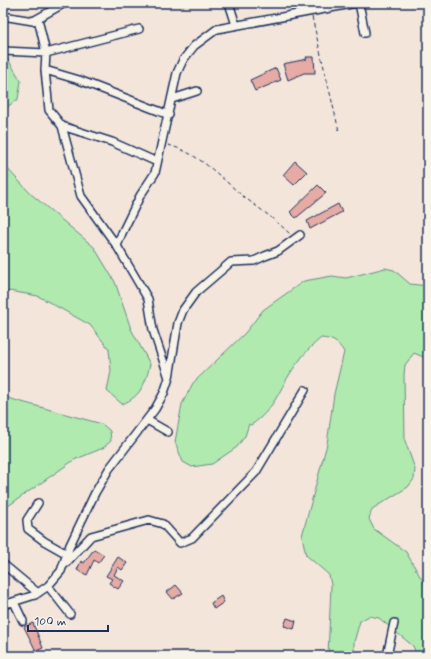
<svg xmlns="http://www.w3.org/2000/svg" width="431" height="659" font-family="Mynerve,sans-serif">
<rect width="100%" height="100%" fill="#f3e5da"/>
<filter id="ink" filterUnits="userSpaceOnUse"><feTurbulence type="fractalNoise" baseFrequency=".025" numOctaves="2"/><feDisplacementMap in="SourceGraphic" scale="8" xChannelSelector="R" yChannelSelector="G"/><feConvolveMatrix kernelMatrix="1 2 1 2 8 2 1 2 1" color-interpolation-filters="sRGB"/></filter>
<g filter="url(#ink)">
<!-- green -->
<path fill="#b0eaae" stroke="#668c86" d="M3,51l18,30 -3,18 -15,11z
M3,164l28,30 63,53 21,35 16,47 19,35c-4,18 -9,33 -28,40l-15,-13 4,-20 -2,-22 -19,-24 -52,-29 -29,-5 -6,3z
M385,268l9,2 16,14 18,2v73l-14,-6 -9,12 -1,10 1,66 10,28 -1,10 -6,8 -36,22 -3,10 5,10 32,23 22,38v66h-11l-4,-10 -34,-28 -10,-2 -9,5 -6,21v14h-26l3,-71 -2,-10 -23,-20 -4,-19 25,-92 7,-50 10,-42c-6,-10 -11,-13 -23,-14 -8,7 -16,14 -22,23 -19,23 -21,46 -48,64l-2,-1 -4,12 -8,11 -25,17 -20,3 -9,-5 -8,-20 7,-38 11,-21 52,-50 18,-23 41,-29 28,-5 14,2z
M3,395l8,4 91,25 8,7 1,10 -8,7 -29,12 -66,46 -5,1z"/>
<!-- building -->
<path fill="#e5aba4" stroke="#1b2f5e" d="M306,57h8l1,16h-11l-16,7 -5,-16 24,-5z
M276,68l5,12 -26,11 -5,-11z
M295,161l12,11 -13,13 -11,-10z
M318,185l8,8 -30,25 -6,-6z
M338,204l4,8 -32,17 -3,-8z
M94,549l10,6 -6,8 -4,-3 -7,15 -10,-5 4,-9 3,2z
M118,557l9,6 -5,7 -4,-3 -4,8 10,6 -6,8 -9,-6 3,-4 -6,-3z
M176,585l7,8 -10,6 -6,-7z
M221,596l3,6 -10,7 -3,-6z
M287,618l9,3 -2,8 -10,-3z
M33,623l10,25 -7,3 -12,-24z"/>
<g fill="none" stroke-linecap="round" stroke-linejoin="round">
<!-- minor casing -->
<g stroke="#1b2f5e" stroke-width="10">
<path id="minor" d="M229,3l7,22
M359,3l6,30
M3,16l30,5 32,-18
M38,19l8,34 -1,17 4,40 13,16 19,70 36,50
M3,51l43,2 93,-24
M45,70l34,10 90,35
M172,99l25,-8
M62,126l50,16 45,20
M169,378l-16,-48 -5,-31 -31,-53 5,-13 18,-37 15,-23 22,-100 6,-13 11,-14 23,-17 140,-26
M147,420l21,12
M38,503l-11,17 1,9 16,12 23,13
M3,564l35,29
M65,564l26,-28 58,-16 14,4 17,19 12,-5 64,-66 49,-82
M48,586l22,28
M14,602l9,19
M3,605l32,-10 13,-9 13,-15 9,-26 25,-52 14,-24 46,-60 9,-16 5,-15 9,-55 5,-13 13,-18 35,-30 23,-1 11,-5 13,-5 22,-16
M387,656l7,-33"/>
</g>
<!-- path -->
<path stroke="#1b2f5e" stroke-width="1" stroke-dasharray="4 3" stroke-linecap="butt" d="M312,17l27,114
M168,145c31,8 52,32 76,52 16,12 32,23 46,37
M424,370l4,1
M423,409l5,1
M426,447h2"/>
<!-- minor -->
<use href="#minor" stroke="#f7f3e8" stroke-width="7"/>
</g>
</g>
<!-- margin -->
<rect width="431" height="659" fill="none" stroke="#f7f3e8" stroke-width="16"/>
<rect x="8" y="8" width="415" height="643" fill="none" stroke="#1b2f5e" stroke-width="1.5" filter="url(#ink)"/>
<!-- scale -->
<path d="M28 625v6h80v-6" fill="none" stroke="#1b2f5e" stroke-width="2"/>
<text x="34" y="625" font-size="12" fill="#1b2f5e" stroke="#f7f3e8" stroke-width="3" paint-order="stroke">100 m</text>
</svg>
